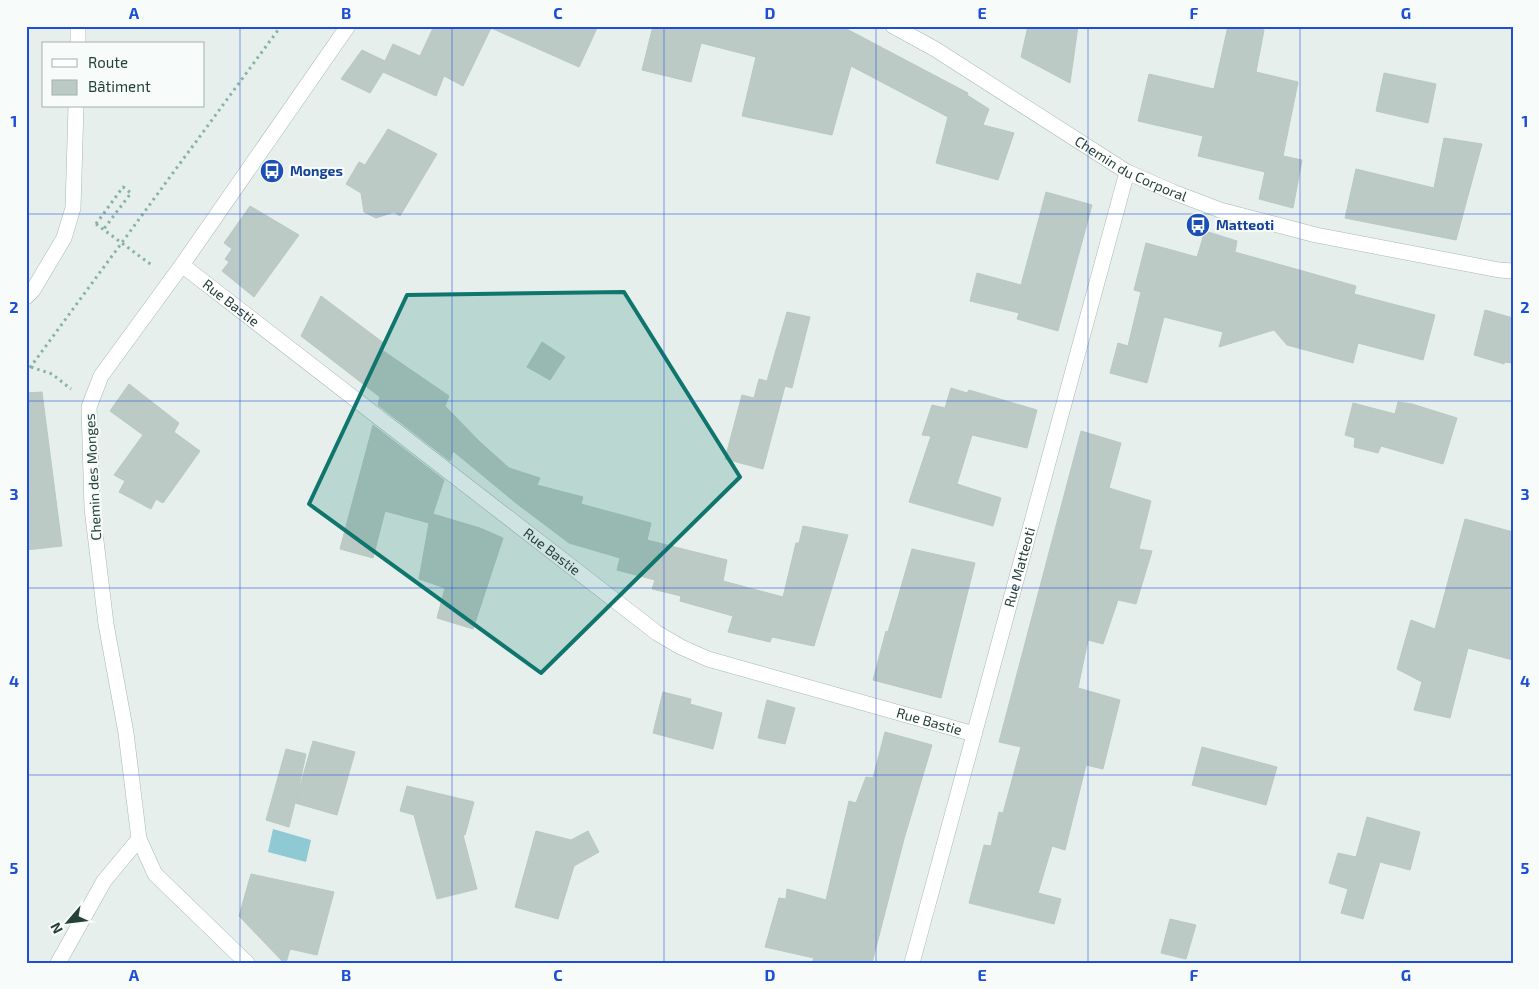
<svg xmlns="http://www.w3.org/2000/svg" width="1539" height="989" font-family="'Exo 2',sans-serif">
<rect width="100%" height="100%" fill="#e6efeb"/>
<!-- water -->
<path fill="#8ec9d4" d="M273,829l38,11 -5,22 -38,-10z"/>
<!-- building -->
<path fill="#bbcac4" stroke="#b8c9c2" d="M434,26h164l-19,41 -88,-39 -28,58 -19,-10 -8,20 -53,-24 -13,21 -29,-14 21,-29 23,11 8,-17 27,12z
M653,26h188l127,67 -1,2 22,14 -6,16 31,8 -16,47 -62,-17 12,-46 -97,-51 -19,69 -90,-19 14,-59 -55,-14 -10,39 -49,-12z
M1028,26h50l-8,57 -49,-26z
M1228,26h19l17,4 -8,42 42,10 -15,74 19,4 -9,48 -34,-9 6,-27 -67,-16 5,-20 -65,-15 11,-47 65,15z
M1384,73l52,11 -8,39 -52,-12z
M388,129l49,25 -37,62 -6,-4 -18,6 -12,-6 -3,-19 -15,-9 13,-22 6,3z
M1444,138l38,6 -26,96 -111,-22 11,-49 78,19z
M1046,192l46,13 -34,126 -41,-12 2,-6 -49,-12 7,-28 44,12z
M250,206l49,29 -45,62 -32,-26 7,-9 -4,-3 7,-10 -8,-6z
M1205,231l32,10 -2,11 121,34 -2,8 81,21 -12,45 -65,-17 -5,20 -66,-18 -13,-15 -55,17 4,-15 -59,-15 -17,66 -37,-10 8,-30 10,3 13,-54 -7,-2 12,-47 51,14z
M321,296l64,48 -3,6 67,46 -4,10 35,36 29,26 31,10 -3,7 46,12 -2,7 70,19 -4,17 80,20 -4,21 60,16 13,-54h3l4,-17 45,9 -34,111 -42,-9 -2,5 -42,-10 5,-16 -53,-15 1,-5 -29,-7 3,-9 -38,-10 3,-12 -51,-15 -53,-40 -63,-52 -3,10 -72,-56 2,-8 -79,-61z
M1485,310l28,8v45l-8,-1 -1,2 -30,-9z
M787,312l23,5 -18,71 -7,-2 -22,83 -38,-10 17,-64 12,3 5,-19 8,2z
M542,342l23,15 -15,23 -23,-13z
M129,384l50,39 -5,9 26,19 -37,52 -7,-4 -5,10 -32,-17 6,-11 -11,-6 29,-40 -33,-24z
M951,388l16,5 2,-3 68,20 -10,38 -55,-13 -15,49 44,14 -8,28 -84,-24 22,-66 -9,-1 10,-30 13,3z
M42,392l20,154 -36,4v-157z
M1398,402l14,2 45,14 -14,46 -62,-18 -3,7 -24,-6 1,-9 -10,-3 8,-32 42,11z
M373,425l71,55 -11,34 47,14 23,10 -30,91 -36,-11 8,-30 -26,-9 10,-56 -44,-12 -12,47 -33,-9z
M1081,431l40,12 -12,45 42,13 -12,48 13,2 -16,53 -18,-4 -15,44 -15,-4 -10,48 42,12 -17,69 -17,-4 -21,85 -13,-4 -14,47 23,6 -7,25 -85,-21 15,-58 7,1 8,-34 4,1 18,-66 -22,-5z
M1465,519l48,13v128l-45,-12 -18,70 -36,-8 8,-28 -25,-13 14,-49 24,9z
M912,549l63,14 -34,135 -68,-18 13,-49 2,1z
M663,692l28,7 -1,5 32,9 -9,36 -60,-16z
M767,700l28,8 -10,36 -27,-6z
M885,732l47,13 -28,94 -32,124h-60l2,-5 -49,-11 14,-49 7,1 1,-10 39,11 23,-99 7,2 10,-26 7,1z
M313,741l42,11 -18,63 -42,-12 -6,24 -23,-7 20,-71 20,5 -10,46z
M1202,747l75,20 -11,38 -74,-20z
M407,786l67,16 -9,33h-2l14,54 -40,10 -23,-84 -14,-4z
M1367,817l53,15 -10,38 -30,-8 -17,57 -22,-6 7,-24 -19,-6 9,-30 18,4z
M536,831l35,9 17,-9 11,21 -25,14 -16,53 -43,-12z
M251,874l83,18 -17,63 -27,-6 -4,14h-2l-45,-47z
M1170,919l26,6 -10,34 -25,-6z"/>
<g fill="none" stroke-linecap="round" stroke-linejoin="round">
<!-- minor casing -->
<g stroke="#a8b8b2" stroke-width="16">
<g id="minor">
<path id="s1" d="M893,26l42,23 192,123 46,20 47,18 96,25 183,35 14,1"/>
<path d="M78,44v-18"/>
<path id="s2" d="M182,265l475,368 24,14 27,12 266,75"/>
<path d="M26,297l7,-7 31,-52 9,-30 3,-102"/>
<path d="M58,963l46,-82 35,-42"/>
<path d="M247,963l-92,-89 -16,-35 -13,-106 -20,-109 -14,-116 -3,-101 12,-31 81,-111 166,-239"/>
<path id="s3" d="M912,963l215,-791"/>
</g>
</g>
<!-- path -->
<path stroke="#86b3a5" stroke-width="3" stroke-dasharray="2.5 4" stroke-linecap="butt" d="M96,224l27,-37 8,6 -28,37
M96,224l57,42
M31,367l21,7 19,15
M26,373l255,-347"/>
<!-- minor -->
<use href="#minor" stroke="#fff" stroke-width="15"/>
</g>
<!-- marked area -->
<path fill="#0f766e" fill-opacity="0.2" stroke="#0f766e" stroke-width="4" stroke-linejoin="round" d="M624,292l116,185 -199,196 -232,-169 98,-209z"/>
<!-- grid -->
<path fill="none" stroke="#1d4ed8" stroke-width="1" stroke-opacity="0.55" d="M240,26v937M452,26v937M664,26v937M876,26v937M1088,26v937M1300,26v937M26,214h1487M26,401h1487M26,588h1487M26,775h1487"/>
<!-- icons -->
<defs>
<g id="bus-disc" transform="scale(1.25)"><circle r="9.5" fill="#1a4fb4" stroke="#f7fbf9"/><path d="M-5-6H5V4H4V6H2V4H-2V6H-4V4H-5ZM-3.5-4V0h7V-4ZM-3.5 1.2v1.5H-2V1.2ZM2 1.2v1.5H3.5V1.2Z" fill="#fff"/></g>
</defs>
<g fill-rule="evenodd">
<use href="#bus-disc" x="272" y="171"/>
<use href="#bus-disc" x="1198" y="225"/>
</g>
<g text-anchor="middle" stroke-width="4.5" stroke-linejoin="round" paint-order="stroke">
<!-- street labels -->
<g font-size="14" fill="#24423a" stroke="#f7fbf9">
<text dy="5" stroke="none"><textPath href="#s1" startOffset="278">Chemin du Corporal</textPath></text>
<text dy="5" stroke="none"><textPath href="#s2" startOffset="62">Rue Bastie</textPath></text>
<text transform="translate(93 477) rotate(-93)" y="5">Chemin des Monges</text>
<text dy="5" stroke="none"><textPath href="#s2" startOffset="468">Rue Bastie</textPath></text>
<text dy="5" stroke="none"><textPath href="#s3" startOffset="410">Rue Matteoti</textPath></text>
<text dy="5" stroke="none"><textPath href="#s2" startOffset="888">Rue Bastie</textPath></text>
</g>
<!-- transit labels -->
<g font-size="14" font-weight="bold" fill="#164399" stroke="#f7fbf9" text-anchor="start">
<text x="290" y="176">Monges</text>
<text x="1216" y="230">Matteoti</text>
</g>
</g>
<!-- border -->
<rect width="1539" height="989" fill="none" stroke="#f7fbf9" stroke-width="55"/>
<!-- legend -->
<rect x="42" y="42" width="162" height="65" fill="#f7fbf9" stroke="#a3b1ad"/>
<rect x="52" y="59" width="25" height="8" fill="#ffffff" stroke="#a3b1ad"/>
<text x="88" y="68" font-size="15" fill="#24423a">Route</text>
<rect x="52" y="80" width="25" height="15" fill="#bbcac4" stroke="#a3b1ad"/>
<text x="88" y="92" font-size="15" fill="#24423a">Bâtiment</text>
<!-- north arrow -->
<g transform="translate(68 922) rotate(242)" stroke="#f7fbf9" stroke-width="4" paint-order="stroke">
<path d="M0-4L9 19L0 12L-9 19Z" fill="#24423a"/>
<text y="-8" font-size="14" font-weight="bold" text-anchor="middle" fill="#24423a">N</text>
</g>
<rect x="28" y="28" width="1484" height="934" fill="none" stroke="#1d4ed8" stroke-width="2"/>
<g font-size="16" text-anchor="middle" font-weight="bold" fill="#1d4ed8">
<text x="134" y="19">A</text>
<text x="346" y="19">B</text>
<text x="558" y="19">C</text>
<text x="770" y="19">D</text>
<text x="982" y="19">E</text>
<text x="1194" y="19">F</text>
<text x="1406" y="19">G</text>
<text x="14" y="127">1</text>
<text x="1525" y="127">1</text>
<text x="14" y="313">2</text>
<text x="1525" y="313">2</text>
<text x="14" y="500">3</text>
<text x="1525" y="500">3</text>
<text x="14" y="687">4</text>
<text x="1525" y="687">4</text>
<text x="14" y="874">5</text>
<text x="1525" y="874">5</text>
<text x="134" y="981">A</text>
<text x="346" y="981">B</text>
<text x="558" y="981">C</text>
<text x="770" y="981">D</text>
<text x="982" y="981">E</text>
<text x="1194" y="981">F</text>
<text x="1406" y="981">G</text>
</g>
</svg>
